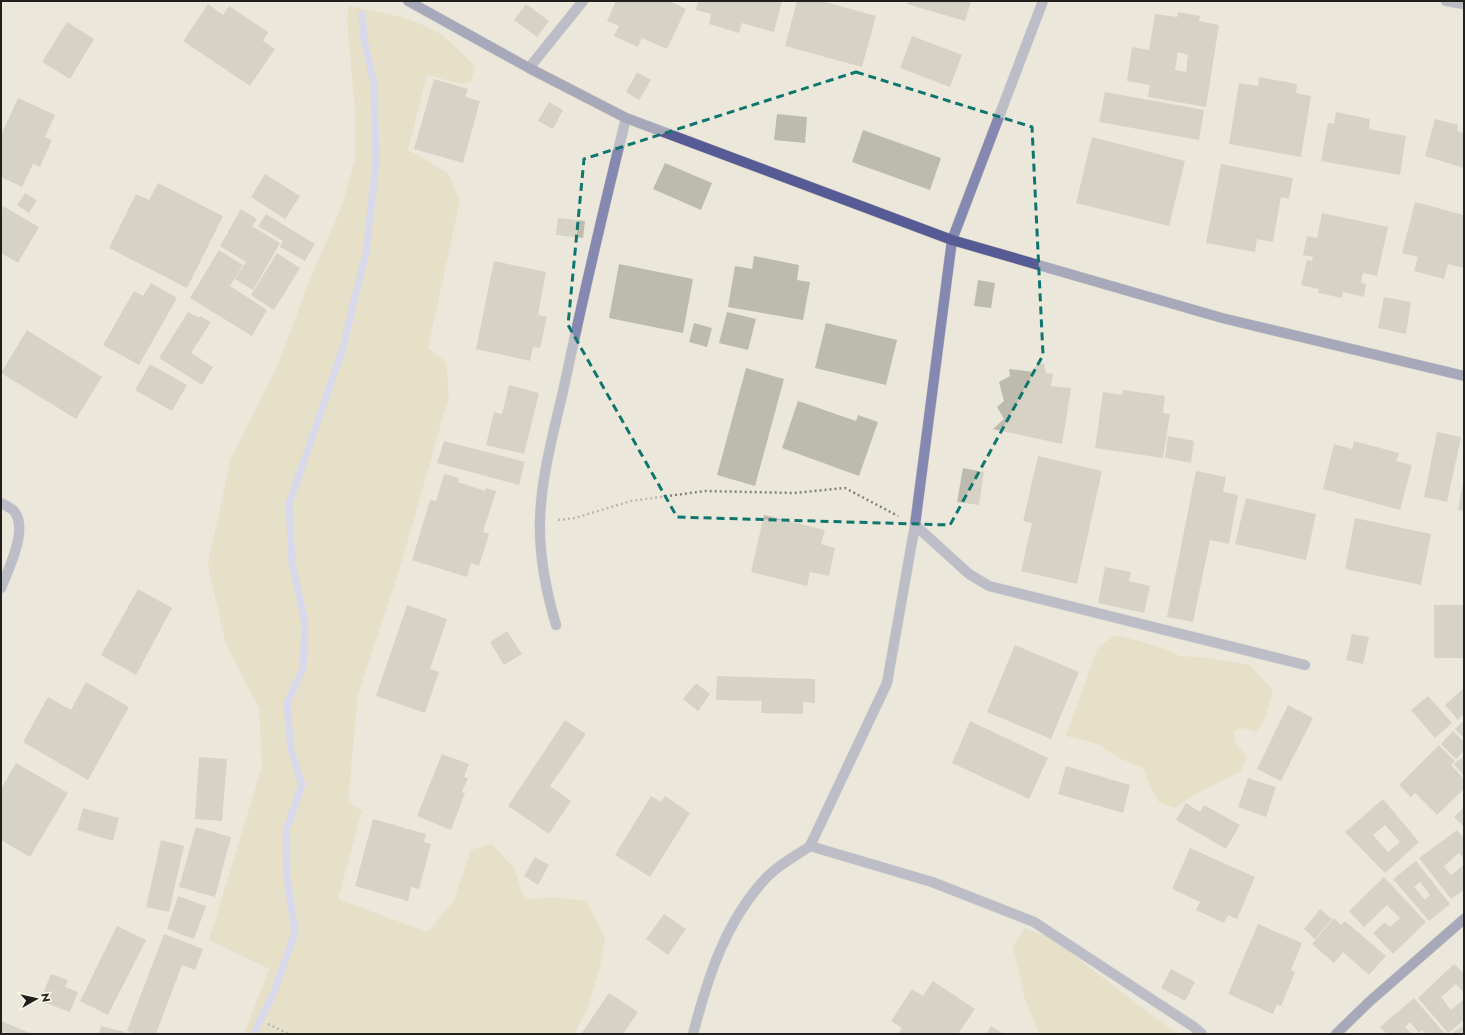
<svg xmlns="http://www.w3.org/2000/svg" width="1465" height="1035" font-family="Jost,sans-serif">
<rect width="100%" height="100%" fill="#ebe8db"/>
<!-- green -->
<path fill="#dfd7b3" d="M348,6c31,5 62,11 89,26 14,8 26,23 38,34l-4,16 -10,2 -34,-9 -19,75 40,23 12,28 -32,147 18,14 3,34 -49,172 -42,126 -10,108 14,9 -24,88 89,33 26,-30 18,-52 21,-6 22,24 11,32 27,-3 34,4 19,36 -5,30 -12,40 -14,27h-330l25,-65 -60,-29 53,-174 -3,-58 -34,-66 -17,-78 23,-106 46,-91 34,-90 30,-69 14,-48v-49l-8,-90z
M1116,635l41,11 23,10 29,2 41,7 23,26 -8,28 -9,13 -13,-4 -9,3 1,11 12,15 -6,14 -47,24 -20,13 -15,-6 -10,-17 -5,-17 -23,-9 -23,-15 -32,-8 32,-89z
M1025,928l26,10 126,96h-138l-15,-38 -11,-50z"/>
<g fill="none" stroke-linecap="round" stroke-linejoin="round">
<!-- stream -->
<path stroke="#c1c7fd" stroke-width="7" d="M254,1034l20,-42 21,-59 -8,-56 -1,-46 16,-46 -11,-35 -4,-47 16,-35 2,-45 -13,-61 -3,-58 53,-153 24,-98 10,-90 -2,-80 -10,-44 -2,-25"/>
</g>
<!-- building -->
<path fill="#bdbaae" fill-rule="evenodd" d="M616,1h53l17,8 -19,40 -25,-11 -4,9 -24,-11 5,-10 -12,-5z
M698,1h84l-8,31 -32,-9 -3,10 -30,-9 2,-10 -15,-4z
M797,1h25l54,15 -14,51 -77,-21z
M908,1h63l-6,20 -58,-17z
M208,4l15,11 6,-9 39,26 -5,9 12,8 -25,37 -67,-45z
M526,4l23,17 -12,16 -23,-17z
M1178,12l22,4 -1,5 20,4 -13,82 -58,-10 2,-12 -23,-4 5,-34 17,3 6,-36 22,3zM1178,52l10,3 -2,17 -11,-2z
M67,22l27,17 -24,40 -28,-17z
M912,36l50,19 -12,32 -50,-19z
M637,72l14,8 -12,20 -13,-8z
M1259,77l38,7 -1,9 15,3 -10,61 -72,-13 10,-61 19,3z
M434,79l34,10 -3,8 15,4 -17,62 -49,-14z
M1105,92l99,18 -5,30 -100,-18z
M18,98l37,17 -10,22 7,3 -12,27 -7,-3 -11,23 -21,-10v-42z
M549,102l14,8 -10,19 -15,-8z
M1336,112l34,7 -1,10 37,7 -6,39 -79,-14 7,-38 6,1z
M777,114l30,3 -2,26 -31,-3z
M1435,119l23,6 -1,6 7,2v35l-39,-12z
M863,130l78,28 -11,32 -78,-28z
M1092,137l93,24 -16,65 -93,-23z
M665,163l47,20 -11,27 -48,-21z
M1221,164l72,14 -4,21 -8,-2 -8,45 -16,-3 -2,13 -49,-9z
M265,174l35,22 -15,23 -34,-22z
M158,183l65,33 -36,72 -78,-40 27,-54 13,6z
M25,193l12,7 -8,13 -12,-8z
M1415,202l49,13v53l-16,-4 -4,15 -30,-8 4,-14 -16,-4z
M3,206l36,21 -21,36 -17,-10v-43z
M241,209l16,10 -5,7 28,17 -27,47 -18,-11 11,-17 -26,-16z
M1322,213l66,14 -11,49 -14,-3 -2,10 5,1 -2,13 -21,-5 -1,6 -24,-5 1,-4 -18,-4 6,-25 5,1 1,-4 -10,-2 4,-19 10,2z
M266,214l49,30 -10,17 -25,-14 3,-6 -25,-15z
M558,218l27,3 -2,17 -27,-3z
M219,250l24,15 -13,21 37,24 -15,26 -62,-38z
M277,253l23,15 -26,42 -23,-15z
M754,256l45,9 -2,15 13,2 -7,38 -75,-13 7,-41 17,3z
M494,261l52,11 -8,43 9,2 -7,31 -7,-1 -3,14 -54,-12z
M619,264l74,15 -10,54 -74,-15z
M978,280l17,3 -4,25 -17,-2z
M151,283l26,15 -38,67 -36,-20 31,-54 9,5z
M1384,297l27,5 -5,32 -28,-6z
M188,312l11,6 1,-2 11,6 -20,31 22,14 -11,18 -43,-27z
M727,312l29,7 -8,31 -29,-7z
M694,323l18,5 -5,19 -18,-5z
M826,323l71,17 -11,45 -71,-17z
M27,330l75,47 -26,42 -75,-46z
M1039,363l5,1 2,9 7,1 -2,12 20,2 -9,56 -69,-15 11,-10 -7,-12 7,-6 -5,-19 11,-6 -1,-7 25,3 2,-6z
M150,364l37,21 -15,26 -37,-21z
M746,368l38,11 -29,107 -38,-11z
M509,385l30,8 -15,61 -38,-9 8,-33 8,2z
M1123,390l42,6 -2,17 7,1 -7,44 -68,-10 8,-56 19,3z
M798,401l58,20 2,-6 20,7 -19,54 -77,-28z
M1437,432l24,5 -14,65 -23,-5z
M1168,436l26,5 -3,22 -26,-5z
M444,441l81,21 -6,23 -82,-22z
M1354,441l45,12 -3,8 16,4 -12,45 -77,-21 11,-45 18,5z
M1038,456l64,15 -25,113 -56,-13 11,-48 -9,-2z
M963,468l21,4 -5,33 -22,-3z
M1196,471l30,6 -3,15 15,3 -9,49 -19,-4 -17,82 -26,-5z
M444,474l15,4 -1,4 27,9 1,-3 10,3 -13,41 6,2 -10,32 -8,-3 -4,14 -55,-17 18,-60 6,1z
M1463,483h1v28l-6,-1z
M1246,498l70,16 -10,46 -71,-16z
M764,515l61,15 -4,14 14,4 -6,28 -19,-4 -3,14 -56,-14z
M1355,518l76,16 -10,51 -76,-16z
M1105,567l26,5 -2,9 21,5 -6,27 -46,-10z
M138,589l34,19 -36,67 -35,-20z
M407,605l40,14 -17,50 9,3 -14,41 -49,-17z
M1434,605h30v53h-30z
M507,631l15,23 -18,11 -14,-23z
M1352,634l17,3 -6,27 -17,-4z
M1015,645l64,27 -28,67 -64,-27z
M717,676l98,3v24l-12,-1v12l-42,-1 1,-12 -46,-1z
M86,682l43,25 -41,73 -65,-38 25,-45 23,13z
M696,683l14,11 -12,17 -15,-12z
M1464,688v26l-6,6 -13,-15z
M1428,696l24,27 -17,15 -24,-28z
M1288,705l25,13 -32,63 -24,-12z
M565,720l21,14 -36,52 21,15 -22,33 -41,-28z
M970,721l78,37 -19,41 -77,-36z
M1464,721v17l-9,-9z
M1453,731l11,11v9l-8,8 -15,-15z
M1439,745l16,16 -4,4 13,14v10l-27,26 -22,-22 -4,4 -12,-12z
M442,754l27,10 -5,13 4,1 -6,14 3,1 -14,37 -34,-14z
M1464,756v20l-10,-12z
M199,757l28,2 -5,62 -27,-2z
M16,763l52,30 -38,64 -29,-17v-51z
M1066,766l64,19 -7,28 -65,-19z
M1248,778l28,9 -10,30 -28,-10z
M651,796l10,6 4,-6 25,17 -40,64 -35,-22z
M1383,799l36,43 -34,31 -40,-41zM1385,825l15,17 -12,10 -15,-17z
M1186,803l14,9 4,-7 36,20 -14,24 -50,-29z
M1464,807v20l-10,-10z
M83,808l36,10 -6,23 -36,-11z
M373,819l53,15 -2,8 7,2 -12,45 -8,-2 -3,14 -53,-15z
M196,827l35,10 -16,60 -36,-10z
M1457,830l7,8v21l-5,-6 -15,13 7,9 13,-10v25l-13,9 -32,-41z
M161,840l23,6 -15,66 -23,-5z
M1190,848l65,29 -18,42 -9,-4 -4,8 -28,-13 4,-8 -28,-13z
M535,857l14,8 -11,20 -14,-9z
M1416,861l34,43 -21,17 -36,-42zM1420,882l10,13 -5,5 -11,-13z
M1384,877l42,45 -33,32 -20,-21 12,-11 5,5 10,-9 -13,-13 -23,22 -15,-16z
M178,896l28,10 -12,33 -27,-10z
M1320,909l12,10 -17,20 -11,-10z
M664,914l22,15 -18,26 -22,-16z
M1334,918l7,7 4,-4 41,35 -17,19 -26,-23 -9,11 -22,-19z
M1258,924l44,19 -11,27 4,2 -14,34 -4,-2 -4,10 -45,-20z
M117,926l29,14 -38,75 -28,-14z
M164,934l39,15 -8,21 -13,-5 -26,69h-21l-8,-3z
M1454,964l10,9v20l-8,-9 -15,13 10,13 13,-11v21l-16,13 -30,-35z
M1171,969l24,13 -10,19 -24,-13z
M51,974l17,6 -3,7 13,5 -8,20 -30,-11z
M933,981l42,28 -17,25h-60l4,-6 -11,-7 21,-32 11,7z
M609,993l29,19 -15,22h-42z
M1414,998l31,36h-21l1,-1 -3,-3 -3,3 -9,-11 -5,5 7,7h-25l-7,-7z
M1,1021l31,13h-31z
M1464,1025v9h-13z
M101,1026l24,6v2h-26z
M991,1026l13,8h-18z"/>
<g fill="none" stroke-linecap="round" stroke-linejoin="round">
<!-- street casing -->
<g stroke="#c7c4b9" stroke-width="11">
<path id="street" d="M1043,1l-91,239 -37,285 -28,158 -77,163 122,36 102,40 160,105 8,7
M1446,1l18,3
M529,68l54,-67
M1,503c4,2 10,5 13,8 15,18 -6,59 -13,77
M915,525l54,49 20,12 316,79
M556,625c-10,-34 -17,-68 -16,-104 1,-45 14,-90 24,-134 19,-90 40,-180 62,-269
M693,1034c15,-57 32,-112 73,-156 12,-13 30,-22 44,-32"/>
</g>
<!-- secondary casing -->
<g stroke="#c7c4b9" stroke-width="11">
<path id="secondary" d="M408,1l121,67 97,50 326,122 270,78 242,58
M1336,1034l33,-32 95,-83"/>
</g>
<!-- path -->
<path stroke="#838179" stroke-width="2.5" stroke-dasharray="2 3" stroke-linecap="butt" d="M558,520l17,-2 56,-17 74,-10 89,2 51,-5 53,28
M268,1024l21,10"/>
<!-- street -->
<use href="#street" stroke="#8589b2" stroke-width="10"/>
<!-- secondary -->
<use href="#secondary" stroke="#575b95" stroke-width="10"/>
</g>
<!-- marked area -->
<path d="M0 0H1465V1035H0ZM856,72l176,55 11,228 -93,170 -273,-8 -109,-192 16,-166z" fill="#ebe8db" fill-opacity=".55" fill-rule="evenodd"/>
<path fill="none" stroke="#0f766e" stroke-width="3" stroke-dasharray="8 5" stroke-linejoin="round" d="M856,72l176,55 11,228 -93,170 -273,-8 -109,-192 16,-166z"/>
<!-- border -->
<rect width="1465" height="1035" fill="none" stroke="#21201c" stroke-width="4"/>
<!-- north arrow -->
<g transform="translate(36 999) rotate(82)" stroke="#f8f5e8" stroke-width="3" paint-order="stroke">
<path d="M0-3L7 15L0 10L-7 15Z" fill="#21201c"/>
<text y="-6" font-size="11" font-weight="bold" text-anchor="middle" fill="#21201c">N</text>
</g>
</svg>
